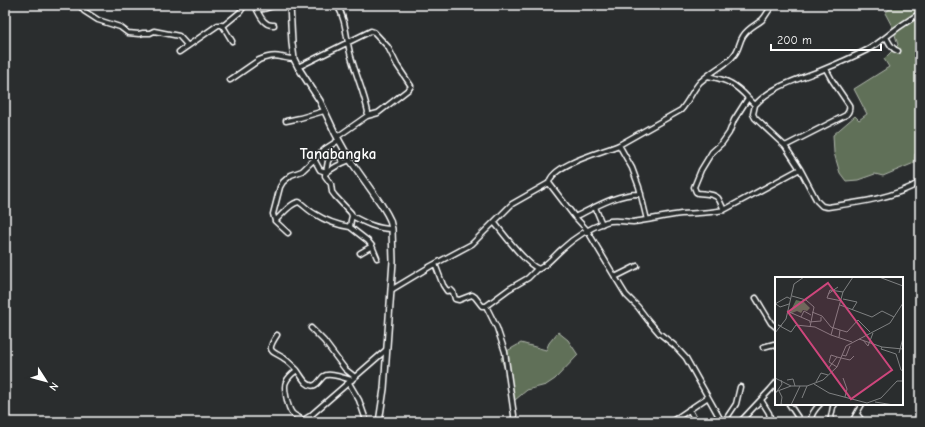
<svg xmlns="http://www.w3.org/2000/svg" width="925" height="427" font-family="'Comic Neue',sans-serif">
<rect width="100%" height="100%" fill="#2a2d2e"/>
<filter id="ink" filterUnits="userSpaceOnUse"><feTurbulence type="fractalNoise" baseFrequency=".025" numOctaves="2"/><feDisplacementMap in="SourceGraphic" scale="8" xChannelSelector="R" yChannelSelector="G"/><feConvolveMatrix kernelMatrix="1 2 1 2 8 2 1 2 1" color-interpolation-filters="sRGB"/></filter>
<g filter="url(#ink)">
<!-- green -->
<path fill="#606f58" stroke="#b0b7ac" d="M894,5c14,0 16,-2 26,10v137l-5,2 -1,9 -31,13 -8,-2 -17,6 -12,1 -6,-8 -6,-20 -1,-18 22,-19 4,4 8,-6 -13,-25 35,-22 -5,-8 14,-14 -5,-17 -8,-15z
M558,332l10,8 10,15 -23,24 -9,6 -19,5 -12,10 -14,-42 6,-7 14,-8 25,7 3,-7z"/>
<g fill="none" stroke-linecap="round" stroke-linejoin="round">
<!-- minor casing -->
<g stroke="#fff" stroke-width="7">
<path id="minor" d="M80,5l4,6 14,9 22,7 8,6 11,1 4,-1h7l4,-2 25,5 9,10
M274,25c-9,1 -13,-7 -17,-15l2,-1h5l12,-4
M886,37c3,5 5,12 12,14
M232,41l-9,-15 17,-14 5,-7
M179,52l39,-27h4l1,1
M298,67l71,-35 2,-1 3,1 14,15 9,18 14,21 -2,3 -31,24 -11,3
M708,76c8,2 15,3 22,7 10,5 17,14 25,22l-2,9 2,4 30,28 15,23 17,32 5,5 5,1c29,-4 68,-9 93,-25
M230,80l29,-20c7,-3 15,-5 22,-3 5,1 8,2 13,2
M755,105c17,-19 44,-26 67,-35 15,-6 31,-13 45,-20 13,-7 23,-17 35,-25 6,-4 12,-8 18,-12
M286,121l14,-3 24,-7
M337,137l30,-21 1,-4c-4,-20 -13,-39 -18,-59 -4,-16 -4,-34 -13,-48
M619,145l13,23 7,19 8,33
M785,146l61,-31c3,-3 4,-6 3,-10l-17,-25 -6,-11
M314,159l6,11 6,2
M350,160c-8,3 -18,8 -25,14v2l6,8 1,8 3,4 16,17 1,3 -1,4 -1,7 18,14 4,5 5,12
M326,172l2,-11 3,-4 8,-1 4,6
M549,183c3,-19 54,-31 70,-38l62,-35c8,-9 11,-19 19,-28 6,-5 11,-9 17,-13 6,-4 13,-8 17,-14 5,-5 5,-13 9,-19 5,-8 13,-11 19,-16 5,-5 6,-10 11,-15
M595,207l7,17
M724,210c-2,-4 -4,-9 -6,-12 -5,-5 -14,-4 -20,-5l-2,-1 -2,-5 7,-17 11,-18 10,-9 7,-10 5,-13 14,-22
M352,216c13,7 25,13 40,13
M575,217c20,-10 43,-24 66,-23
M275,221c7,-6 15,-18 24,-19 6,4 10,9 16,12 11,7 22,11 35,13
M494,222c9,11 32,43 45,47 9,-5 15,-13 23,-20 13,-12 27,-21 44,-27 9,-3 18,0 27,0 16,-2 32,-6 48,-8 15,-1 29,-1 43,-4l76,-41
M288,233l-13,-12 -2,-7 7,-27 3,-5 8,-7 11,-4 23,-22 14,-9
M360,253l12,-7
M435,264l8,21 4,6 4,-1 2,2 2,7 4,1 13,-5 3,2 7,9h4
M615,277l22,-11
M391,290l40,-24 41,-22 40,-40 37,-21 26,34 12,13 28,47 11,18 12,12 9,12 12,14 15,12 12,13 36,64
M756,298l15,25 5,4
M311,328l13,13 21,28 10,8
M277,335c-12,18 -5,15 8,24 4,3 8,7 12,11
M763,347l11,-3 2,2
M349,383l10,17 7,20 2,2
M761,400l8,13 2,9
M789,404l12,18
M689,409l7,13
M857,414l6,8
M300,422l10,-6 76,-66
M305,422c-4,-5 -10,-5 -13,-9 -4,-5 -9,-26 -6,-31 2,-5 7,-9 11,-12 4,5 10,19 18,15 4,-2 6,-7 9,-9 5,-4 22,3 28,4
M514,422v-7l-9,-63 -8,-24 -11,-22 23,-17 19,-11 9,-9
M671,422l37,-25
M724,422l12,-18 4,-17
M740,422l30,-32 6,-7
M811,422c-1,-7 4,-13 9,-18
M830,422l3,-15 2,-3
M852,422l10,-18"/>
</g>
<!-- major casing -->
<g stroke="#fff" stroke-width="8">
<path id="major" d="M290,5l2,38 2,16 4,8 22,34 15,32 15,27 31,44 6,10 3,6 2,9 1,32 -9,128 -5,33"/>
</g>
<!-- minor -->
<use href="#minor" stroke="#2a2d2e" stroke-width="4"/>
<!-- major -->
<use href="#major" stroke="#2a2d2e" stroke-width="5"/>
</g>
</g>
<g text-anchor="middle" stroke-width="3" stroke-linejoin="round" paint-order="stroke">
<!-- quarter labels -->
<g font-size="15" font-weight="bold" fill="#fff" stroke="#2a2d2e">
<text x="338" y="159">Tanabangka</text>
</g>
</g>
<!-- overview -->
<g transform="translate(775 277)">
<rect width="128" height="128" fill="#2a2d2e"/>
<path d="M21,23l8,2 6,6 -3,3 -4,-1 -2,3 -4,-2 -8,3z" fill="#606f58"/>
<path fill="none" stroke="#7f8182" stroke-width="1" d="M104,0l24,9M53,17l10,-7M17,19l14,4 8,7 -4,20M68,22l14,3 -5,8M67,24l-15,-3 3,-8 13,2M0,27l12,-7 4,2M1,27l4,3 9,-3M65,28l32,12 10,-6 12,6M12,34l23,10M37,35l10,4 9,11 9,3 -1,7M26,40l3,-6 7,4M34,45l12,-1v-4M7,49l-4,-1 13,7 5,-7 19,2 16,8M65,53l7,2 11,-12 12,12M0,56l11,-14 8,-35 10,-7M84,62l23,8 21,2M88,63l5,6 5,-13M77,65l-21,-7 12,-43 10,-15M107,70l-1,2 15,5 5,16 2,1M124,76l4,-15M67,78l4,1 4,-10M62,80l-6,-2 -2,7 8,5M66,81l9,2 4,-4M53,92l9,-12 4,1M0,101l16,8M68,101l4,11 -2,8M12,103l6,-1 2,7M41,105l5,-9 7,2M39,107l15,9 38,10 14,-5 16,-17h6M4,114l3,6 -1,7 4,1M0,115l16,-6h16l16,-6 14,-13 9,-21 44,-23 13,-20M0,117l7,-10 -1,-4M27,121l5,-12M100,125l19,3M16,128l9,-19"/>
<path fill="#ce467c" fill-opacity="0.15" stroke="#ce467c" stroke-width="2" d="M53,6l64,87 -41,29 -63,-87z"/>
<rect width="128" height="128" fill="none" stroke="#fff" stroke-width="2"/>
</g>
<!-- margin -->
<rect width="925" height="427" fill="none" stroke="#2a2d2e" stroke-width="20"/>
<rect x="10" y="10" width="905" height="407" fill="none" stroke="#fff" stroke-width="1.5" filter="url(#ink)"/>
<!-- north arrow -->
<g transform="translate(46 381) rotate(126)" stroke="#2a2d2e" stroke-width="3" paint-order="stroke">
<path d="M0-3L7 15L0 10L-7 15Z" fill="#ffffff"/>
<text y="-6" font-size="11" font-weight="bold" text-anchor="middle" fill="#ffffff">N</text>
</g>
<!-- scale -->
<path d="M771 44v6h110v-6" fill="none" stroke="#ffffff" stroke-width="2"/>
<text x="777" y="44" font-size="12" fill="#ffffff" stroke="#2a2d2e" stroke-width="3" paint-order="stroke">200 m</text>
</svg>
